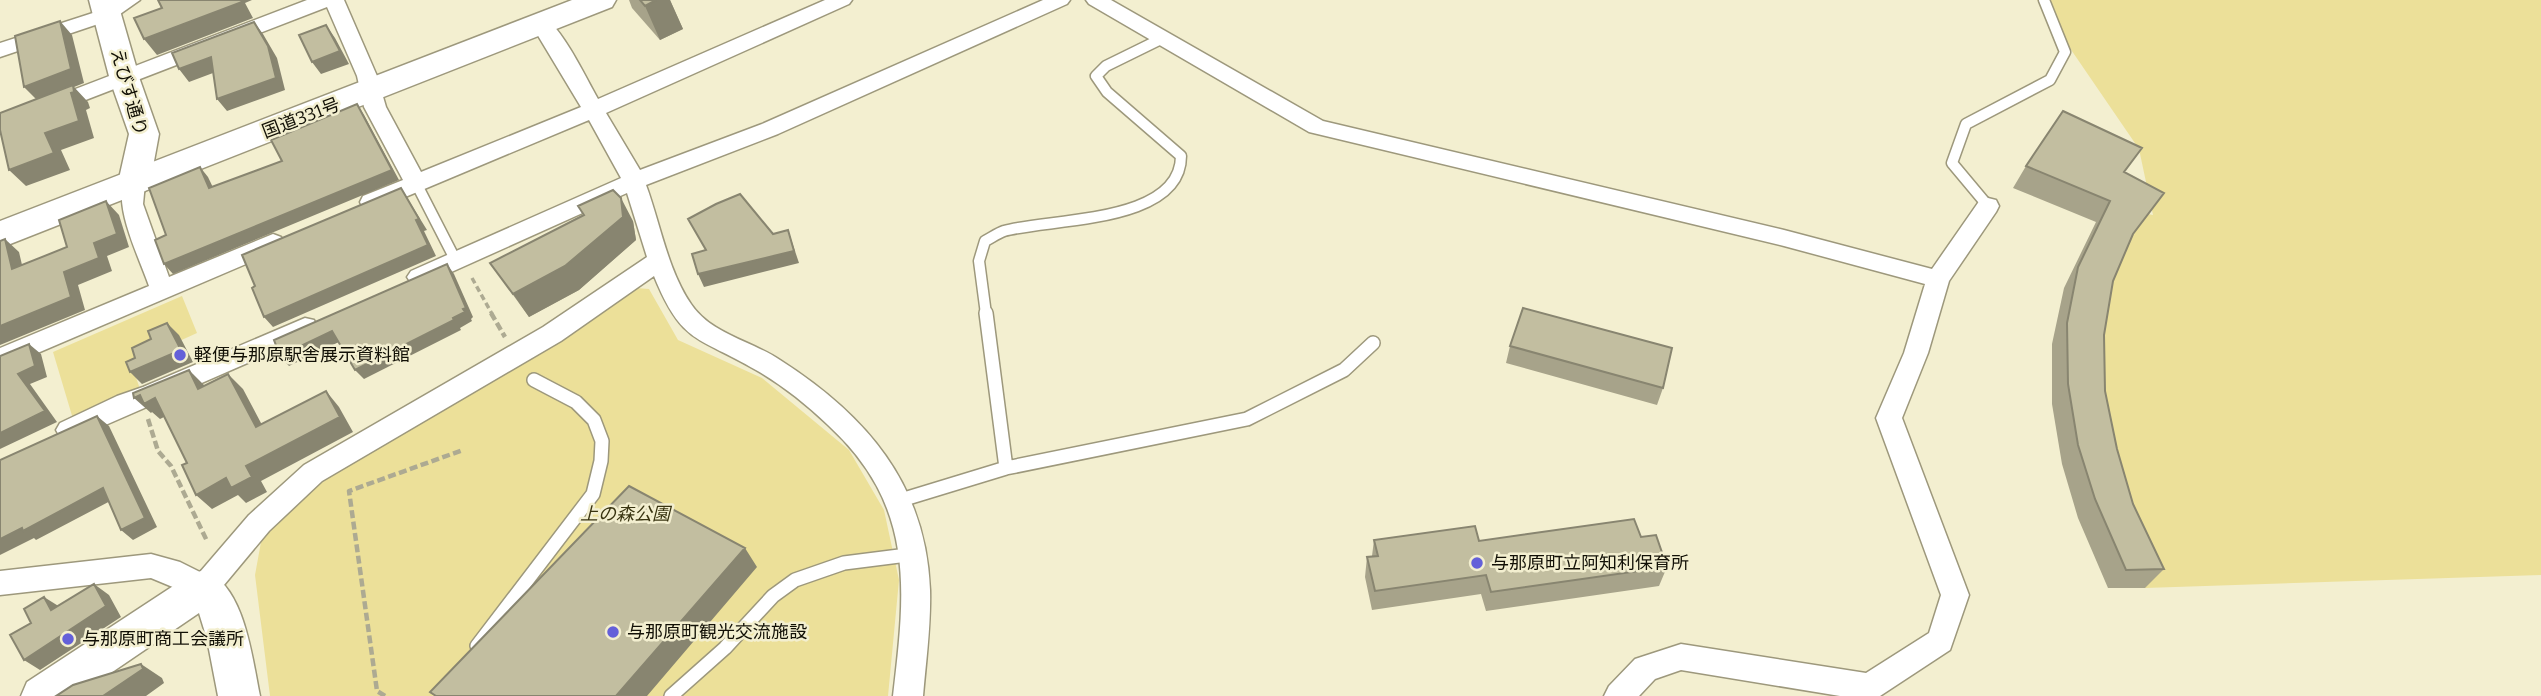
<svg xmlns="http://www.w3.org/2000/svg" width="2541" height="696" font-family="Bitter,'Noto Sans JP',serif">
<rect width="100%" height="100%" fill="#f3efd0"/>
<!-- green -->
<path fill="#ece099" d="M2037,0h504v575l-396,13 -30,-65 -26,-112 28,-156 31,-41 5,1 -14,-66z
M636,288l13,1 29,51 84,38 87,72 35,60 15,70 -11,116h-618l-15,-121 8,-44 59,-53 247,-142z
M182,296l15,37 -66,30 9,26 -67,30 -20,-67z"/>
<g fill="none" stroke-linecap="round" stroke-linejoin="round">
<!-- lane-far1 casing -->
<g stroke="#9d987c" stroke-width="13">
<path id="lane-far1" d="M416,183l40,78
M1988,206l-36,-43 14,-39 84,-44 15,-28 -21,-52
M986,314l-7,-53 6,-20c6,-3 13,-8 19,-10 46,-13 177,-7 177,-75l-74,-64 -11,-16 10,-10 57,-28"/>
</g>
<!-- lane casing -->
<g stroke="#9d987c" stroke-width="16">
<path id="lane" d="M1006,468l241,-49 97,-49 29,-27
M901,500l105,-32 -20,-155
M477,646l116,-152 8,-33 1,-20 -8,-21 -18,-18 -42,-22
M671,696l54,-48 48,-52 22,-16 49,-17 71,-9"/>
</g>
<!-- street casing -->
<g stroke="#9d987c" stroke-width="3">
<path id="street" d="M116,0h24l-27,19 -113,38v-14l99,-32z
M307,0h37l33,76 9,31 35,65 160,-65 -50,-83 3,-5c6,-1 11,-2 16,3 18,18 35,54 48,77l227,-99h27l-3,4 -243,109 34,57 122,-46 281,-124h27l-3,4 -289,130 -132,51c14,38 22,86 45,119 20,30 61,37 89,56 86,55 146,124 150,230 1,35 -4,71 -7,106h-30c13,-108 22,-191 -65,-271 -22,-21 -46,-40 -72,-55 -58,-34 -74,-25 -102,-94l-93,65 -239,140 -53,50 -55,66 -10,3 -53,-22 -151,17v-24l151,-17 29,8 20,10 49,-57 55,-50 239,-138 104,-70 -20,-64 -200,90 -8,3 -8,-3 -4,-6 4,-6 210,-93 -32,-58 -210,88 -8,2 -8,-2 -3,-6 3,-6 40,-16 -39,-73 -7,-31 -30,-69 -327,126v-15z
M1086,0h25l212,121 461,109 148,39 48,-69 8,-2 8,2 3,6 -3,6 -47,69 -21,72 -26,65 67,177 -19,55 -70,46h-40l-159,-26 -26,9 -16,17h-35l5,-10 26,-27 46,-15 185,29 63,-40 12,-38 -65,-177 28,-65 21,-69 -141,-38 -475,-114 -220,-128z
M134,175l8,2 3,6 -2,21 26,73 104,-43 8,3 4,6 -4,6 -281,120v-21l149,-62c-9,-27 -38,-83 -23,-109z
M305,318l9,2 3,7 -3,7 -236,103 -9,4 -9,-4 -4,-7 4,-7 57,-27 26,-9z"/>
</g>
<!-- secondary casing -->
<g stroke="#9d987c" stroke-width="3">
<path id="secondary" d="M89,0h28l23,80 19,54 -9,49 -5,8 -11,3 -11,-3 -5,-8 11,-49 -19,-54z
M204,570c41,16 48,88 56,126h-42l-11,-57 -8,-26 -122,83h-56l6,-14 163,-107z"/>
</g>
<!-- highway casing -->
<g stroke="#9d987c" stroke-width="3">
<path id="highway" d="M572,0h44l-4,7 -612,241v-27z"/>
</g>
<!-- path-far1 -->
<path stroke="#adaa92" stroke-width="3.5" stroke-dasharray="6 3.5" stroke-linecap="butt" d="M472,278l20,36"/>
<!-- path -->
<path stroke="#adaa92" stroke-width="4.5" stroke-dasharray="8 3.5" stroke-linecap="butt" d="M491,313l14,24
M148,419l10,32 13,15 36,75
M385,696l-8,-5 -28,-200 114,-41"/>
<!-- lane-far1 -->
<use href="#lane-far1" stroke="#fff" stroke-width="10"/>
<!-- lane -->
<use href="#lane" stroke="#fff" stroke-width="13"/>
<!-- street -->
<use href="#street" fill="#fff" fill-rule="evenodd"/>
<!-- secondary -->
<use href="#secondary" fill="#fff" fill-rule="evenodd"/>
<!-- highway -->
<use href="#highway" fill="#fff" fill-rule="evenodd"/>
</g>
<!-- wall -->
<path fill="#a7a38a" d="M629,0h41l13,29 -23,11 -28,-32z
M2026,166l99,6 7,64 -19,45 -9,54 1,56 12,58 16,55 31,65 -19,19h-37l-30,-70 -16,-54 -10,-60v-60l12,-56 32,-66 -83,-34z
M633,221l3,19 -57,50 -50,27 -39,-54z
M1510,346l153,42 -6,17 -151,-42z
M1641,537l26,30 -8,19 -173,25 -5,-17 -109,16 -7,-33 2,-20 5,-1 2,-16 105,1z"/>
<!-- shaded-wall -->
<path fill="#888570" d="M241,0h11l-7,3 8,15 -96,37 -13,-16z
M656,0h14l13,29 -23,11 -15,-34z
M60,21l12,14 12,48 -10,4 14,15 2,6 -4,2 8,28 -33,12 9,20 -44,16 -17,-16 36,-37 -7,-32 -14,-14z
M254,22l9,12 14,24 8,32 -58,21 -10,-12z
M326,25l9,13 14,26 -28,10 -9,-12z
M211,57l10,13 -32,12 -10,-13z
M357,104l7,11 35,65 -226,94 -9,-10z
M200,167l8,10 10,21 -9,-10z
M401,188l26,42 -3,1 12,25 -163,71 -9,-10z
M621,198l12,23 3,19 -57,50 -50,27 -16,-23z
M106,201l13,14 10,32 -22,9 5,15 -34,14 7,25 -85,35v-19l64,-54 30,-29z
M788,230l11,33 -95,24 -6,-13z
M5,239l14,13 7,30 -14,-13z
M447,264l7,10 19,43 -2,2 1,2 -12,7 1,2 -97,49 -9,-9 98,-52z
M167,323l12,12 14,27 -51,22 -12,-12z
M332,331l9,10 -52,25 -9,-10z
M29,344l12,10 6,23 -17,7 27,38 -57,27v-16l18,-59z
M189,370l15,15 9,19 -15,-15z
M228,374l15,15 28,53 -15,-15z
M326,391l13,16 14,25 -92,49 6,11 -21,11 -8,-8 -26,14 -16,-14 50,-29z
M140,395l15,3 17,15 -12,6 -8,-7 -1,1 -17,-15z
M97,416l12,10 48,101 -24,13 -12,-10z
M103,488l13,10 -80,42 -2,-2 -34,17v-16z
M745,548l12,19 -110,129h-31z
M94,584l15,11 12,22 -81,53 -16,-10z
M44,597l16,10 -9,3z
M141,664l21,14 2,5 -18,13h-43z"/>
<!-- building -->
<path fill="#c2bea0" stroke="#888570" stroke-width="2" d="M158,0h83l1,2 -98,37 -10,-21 28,-10z
M640,0h16l-11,6z
M60,21l11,48 -47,18 -9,-51z
M254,22l14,24 8,32 -59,21 -6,-42 -32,12 -7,-16z
M326,25l14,26 -28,11 -13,-27z
M73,85l1,7 -3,1 8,28 -34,12 9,20 -45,17 -9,-40v-17z
M357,104l35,66 -228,94 -9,-24 11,-5 -17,-47 51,-21 9,21 73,-27 -11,-21z
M2063,111l79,37 -18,24 40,21 -31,41 -20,47 -9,54 1,56 12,58 16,55 31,65 -38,1 -31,-71 -17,-54 -10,-61 -1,-61 11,-56 32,-66 -84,-35z
M401,188l18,31 -3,1 12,25 -164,72 -12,-29 3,-2 -13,-31z
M613,190l8,8 2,19 -58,49 -52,28 -23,-31 94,-48 -6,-9z
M740,194l33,40 15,-4 6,21 -96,23 -6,-20 14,-4 -18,-31 28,-15z
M106,201l11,33 -23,9 5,15 -35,14 7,25 -71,29v-85l5,-2 7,30 55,-22 -8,-27z
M447,264l19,44 -3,1 2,3 -12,6 1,2 -99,50 -23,-39 -52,25 -6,-16z
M1523,308l149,40 -9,40 -153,-42z
M167,323l14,27 -51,22 -4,-10 9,-4 -3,-10 19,-9 -3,-8z
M29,344l6,22 -17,8 27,37 -45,22v-77z
M189,370l9,19 30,-15 28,53 70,-36 14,26 -94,49 6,11 -21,11 -5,-10 -30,17 -14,-30 5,-2 -32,-65 -11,6 -4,-9 -6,3 -1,-5z
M97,416l48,102 -24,12 -18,-42 -80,43 -1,-3 -22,11v-79z
M629,486l116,62 -129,148h-180l-6,-4z
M1634,519l7,18 15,-2 11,32 -176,25 -5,-17 -111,16 -8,-34 11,-1 -4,-16 101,-14 4,15z
M94,584l12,22 -82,54 -14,-25 21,-12 -7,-14 20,-12 7,13z
M141,664l2,5 -40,27h-47l17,-11z"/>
<!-- markers -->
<g fill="#6460d9" stroke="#f3efd0" stroke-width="2.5">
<circle cx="180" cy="355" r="7"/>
<circle cx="1477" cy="563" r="7"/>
<circle cx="613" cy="632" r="7"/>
<circle cx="68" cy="639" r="7"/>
</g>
<g text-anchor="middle" stroke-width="5" stroke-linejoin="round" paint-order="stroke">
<!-- street labels -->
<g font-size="18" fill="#121006" stroke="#f3efd0">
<text transform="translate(129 92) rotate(74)" y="6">えびす通り</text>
<text transform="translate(301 118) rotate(-21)" y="6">国道331号</text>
</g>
<!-- poi labels -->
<g font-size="18" fill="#121006" stroke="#f3efd0" text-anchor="start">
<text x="194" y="361">軽便与那原駅舎展示資料館</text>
<text x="1491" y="569">与那原町立阿知利保育所</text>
<text x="627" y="638">与那原町観光交流施設</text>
<text x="82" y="645">与那原町商工会議所</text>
</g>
<!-- park labels -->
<g font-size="18" font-style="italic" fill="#393411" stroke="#f3efd0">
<text x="625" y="520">上の森公園</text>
</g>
</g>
</svg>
